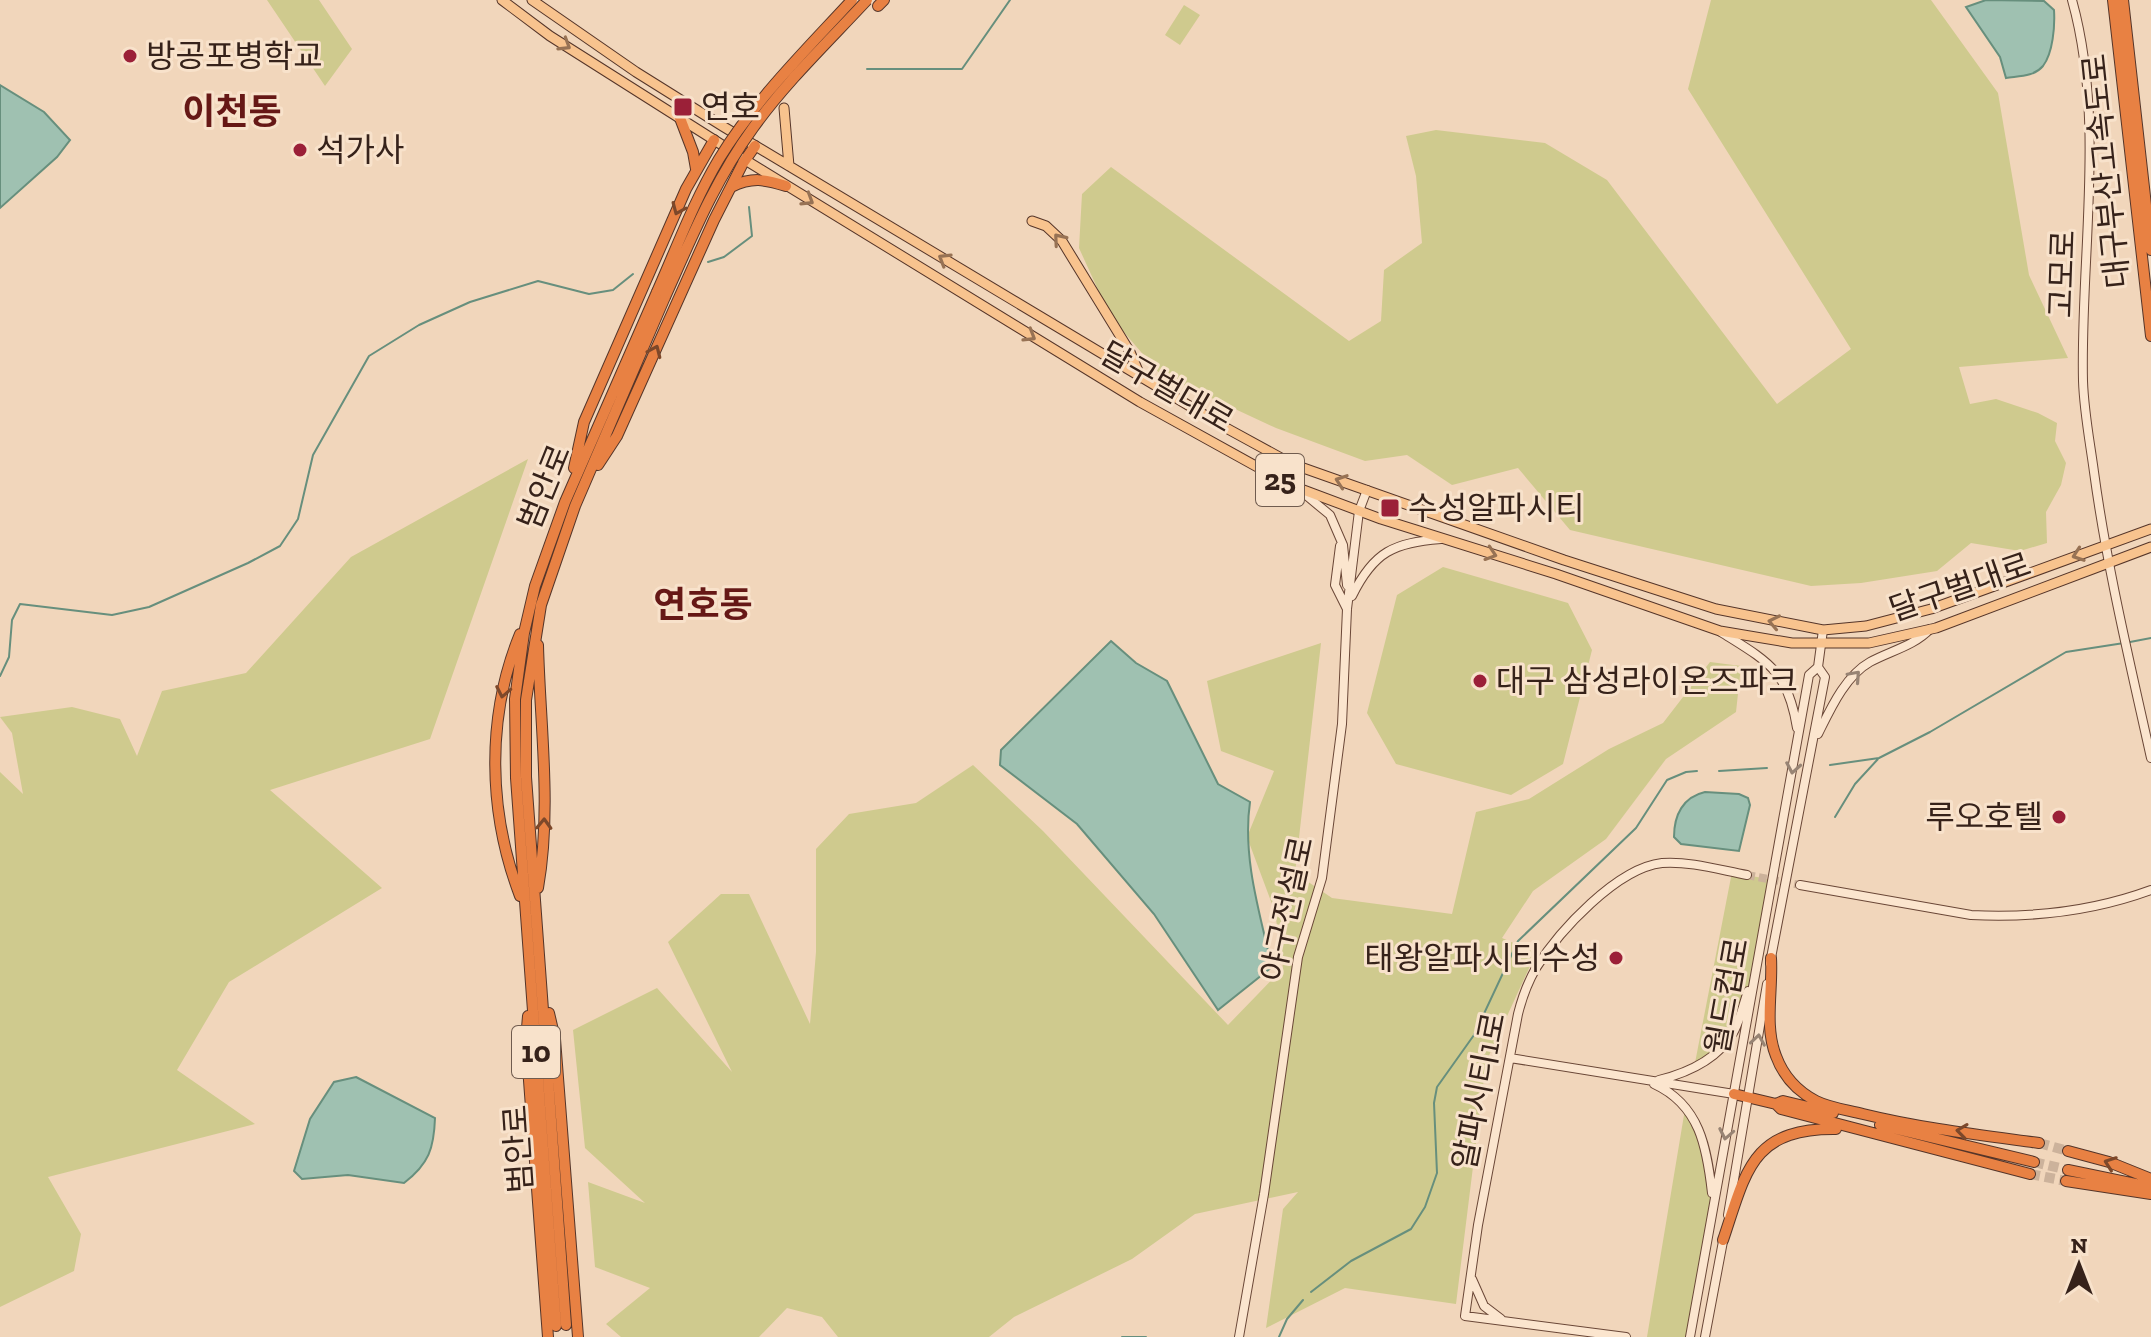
<svg xmlns="http://www.w3.org/2000/svg" width="2151" height="1337" font-family="'Zilla Slab','Noto Sans KR',serif">
<rect width="100%" height="100%" fill="#f1d6bb"/>
<!-- green -->
<path fill="#cfca8e" d="M267,0h52l33,49 -27,37z
M1711,0h220l67,93 31,182 39,83 -109,9 11,37 26,-5 42,14 19,10 -2,18 11,22 -5,22 -15,27 1,31 -27,8 -49,-8 -34,28 -76,12 -50,3 -241,-56 -52,-62 -66,17 -45,-30 -42,6 -89,-33 -116,-54 -50,-58 -31,-68 3,-54 29,-27 238,174 32,-20 3,-51 38,-27 -6,-67 -10,-40 30,-6 109,13 62,37 170,224 74,-55 -163,-260z
M1184,5l16,10 -20,30 -15,-10z
M528,459l-98,280 -160,51 112,98 -153,94 -52,88 78,54 -207,53 33,57 -7,37 -74,36v-535l23,22 -11,-61 -12,-16 72,-10 48,12 17,37 25,-65 84,-18 105,-116z
M1443,567l125,36 24,47 -29,114 -52,31 -115,-31 -29,-51 30,-118z
M1321,643l-26,230 37,25 120,16 24,-102 53,-13 80,-50 54,-26 47,-61 31,4 -5,46 -70,47 -60,80 -73,52 -31,47 34,15 -50,109 -30,242 -111,-16 -79,40 17,-119 15,-17 -103,22 -63,45 -118,58 -25,20h-151l-16,-20 -35,-9 -28,29h-138l-15,-13 44,-36 -55,-21 -7,-85 57,21 -60,-55 -12,-118 84,-42 75,84 -64,-130 53,-48h28l61,130 6,-72v-103l33,-35 67,-11 57,-38 70,66 185,194 55,-57 -8,-56 -28,-75 27,-66 -53,-20 -14,-70z
M1732,872l40,8 -16,88 -23,65 -39,35z
M1685,1109l15,21 13,71 -23,136h-43z"/>
<!-- water -->
<path fill="#9fc1b1" stroke="#678f7d" stroke-width="2" d="M1986,0l58,1 10,9c1,16 -1,43 -11,56 -9,11 -25,10 -37,12l-6,-21 -34,-50z
M0,85l44,27 26,28 -13,17 -57,51z
M1111,641l25,22 31,18 51,103 32,18c-8,55 10,112 22,165l-54,43 -64,-96 -77,-90 -77,-59 1,-15z
M1705,792l34,2 9,4 2,7 -11,46 -58,-7 -7,-7c0,-22 9,-40 31,-45z
M356,1077l79,41c-1,30 -6,46 -31,65l-56,-8 -46,4 -8,-8 16,-52 24,-37z"/>
<g fill="none" stroke-linecap="round" stroke-linejoin="round">
<!-- stream -->
<path stroke="#678f7d" stroke-width="2" d="M867,69h95l48,-69
M708,262l16,-5 28,-21 -3,-29
M2130,642l21,-4
M0,676l9,-19 3,-37 8,-16 92,11 37,-8 99,-44 32,-17 18,-27 15,-64 56,-99 50,-31 51,-23 68,-21 51,13 24,-4 20,-16
M1830,765l49,-7 51,-26 136,-80 58,-9
M1719,771l48,-3
M1835,817l20,-33 23,-25
M1311,1292l40,-31 60,-32 14,-22 12,-34 -3,-70 3,-16 37,-52 44,-94 118,-113 31,-48 19,-8 11,-1
M1122,1337h24
M1279,1337l8,-18 16,-19"/>
<!-- secondary-tunnel -->
<path stroke="#ccb29b" stroke-width="8" stroke-dasharray="8 4" stroke-linecap="butt" d="M1747,875l53,10"/>
<!-- highway-tunnel -->
<path stroke="#ccb29b" stroke-width="10" stroke-dasharray="10 5" stroke-linecap="butt" d="M2039,1143l29,8
M2034,1162l34,8
M2030,1174l36,7"/>
<!-- secondary casing -->
<g stroke="#6a4737" stroke-width="10">
<path id="secondary" d="M2072,0c34,121 8,258 11,381 1,31 7,61 11,91 13,96 36,191 57,286
M1301,491l29,24 13,30 4,40
M1340,546l-5,39 12,24
M1352,596c22,-45 42,-53 89,-57
M1721,632c46,29 67,38 76,96
M1818,734c12,-24 27,-58 52,-72 20,-11 44,-16 60,-33
M1800,885l171,30c60,3 123,-4 180,-25
M1770,963l55,-286 -7,-10
M1510,1058l224,36
M1659,1080c28,-7 58,-20 74,-47 7,-12 10,-28 15,-42
M1654,1084c46,21 53,64 58,109
M1728,1215l39,-231
M1472,1279l12,27 17,13
M1239,1337l25,-143 34,-237 24,-79 20,-154 5,-115 12,-98 8,-21
M1626,1337l-161,-21 13,-91 40,-211c4,-16 10,-32 18,-46 23,-37 81,-100 126,-105 28,-2 58,7 85,12
M1690,1337l116,-645 3,-17 9,-8 5,-37
M1705,1337l19,-101"/>
</g>
<!-- primary casing -->
<g stroke="#553529" stroke-width="11">
<path id="primary" d="M502,0l48,36 180,114
M532,0l104,72 88,55 504,302 64,35 272,96 152,49 107,21 43,-4 65,-17 220,-80
M784,108l5,58
M742,158l398,244 150,83 91,34 175,55 164,57 72,12h77l67,-15 215,-81
M1032,221l14,5 16,15 68,111 11,26"/>
</g>
<!-- highway casing -->
<g stroke="#553529" stroke-width="12">
<path id="highway" d="M2113,0l38,336
M2123,0l28,250
M878,6l6,-6
M680,118l13,34 3,17
M731,187c21,-10 33,-8 55,-1
M598,465l19,-29 97,-216 29,-57 12,-17
M574,468l10,-46 102,-233 28,-49
M520,634c-34,83 -32,178 0,262
M538,888c14,-80 2,-162 0,-243
M1771,958c2,32 -7,68 5,98 7,19 21,35 40,45 14,7 31,9 47,13 57,14 117,21 176,29
M549,1013l6,26 23,298
M528,1016l-2,24 22,297
M1734,1094l42,10 7,-3 50,12
M1776,1104l5,5 249,65
M1880,1125l154,37
M2068,1151l41,11 42,17
M2068,1170l83,17
M2066,1181l85,13
M1723,1240c23,-68 28,-112 113,-111
M566,1325l-40,-548v-77l15,-95 34,-99 90,-209
M556,1326l-40,-548 -1,-79 9,-66 11,-47 30,-84 92,-210"/>
</g>
<!-- secondary -->
<use href="#secondary" stroke="#fbe5ce" stroke-width="8"/>
<!-- primary -->
<use href="#primary" stroke="#f8c38e" stroke-width="9"/>
<!-- highway -->
<use href="#highway" stroke="#e88143" stroke-width="10"/>
<!-- highway-bridge casing -->
<g stroke="#553529" stroke-width="12" stroke-linecap="butt">
<path id="highway-bridge" d="M657,292c20,-45 37,-91 62,-133 36,-59 86,-108 133,-159
M665,297c26,-58 50,-117 88,-169 33,-46 75,-86 114,-128"/>
</g>
<!-- highway-bridge -->
<use href="#highway-bridge" stroke="#e88143" stroke-width="10"/>
</g>
<!-- one-way arrows -->
<defs><path id="oneway-chevron" d="M-2-3.5L2.5 0L-2 3.5" fill="none" stroke-width="1.6" stroke-linecap="round" stroke-linejoin="round" transform="scale(2)"/></defs>
<g stroke="#977254">
<use href="#oneway-chevron" transform="translate(565 45) rotate(32)"/>
<use href="#oneway-chevron" transform="translate(808 200) rotate(32)"/>
<use href="#oneway-chevron" transform="translate(1059 239) rotate(-130)"/>
<use href="#oneway-chevron" transform="translate(944 259) rotate(-149)"/>
<use href="#oneway-chevron" transform="translate(1030 336) rotate(31)"/>
<use href="#oneway-chevron" transform="translate(1341 481) rotate(-161)"/>
<use href="#oneway-chevron" transform="translate(1491 554) rotate(18)"/>
<use href="#oneway-chevron" transform="translate(2078 555) rotate(161)"/>
<use href="#oneway-chevron" transform="translate(1774 622) rotate(-168)"/>
</g>
<g stroke="#7d482a">
<use href="#oneway-chevron" transform="translate(678 209) rotate(113)"/>
<use href="#oneway-chevron" transform="translate(655 351) rotate(-66)"/>
<use href="#oneway-chevron" transform="translate(503 692) rotate(101)"/>
<use href="#oneway-chevron" transform="translate(544 824) rotate(-88)"/>
<use href="#oneway-chevron" transform="translate(1962 1131) rotate(-172)"/>
<use href="#oneway-chevron" transform="translate(2110 1163) rotate(-160)"/>
</g>
<g stroke="#988474">
<use href="#oneway-chevron" transform="translate(1855 676) rotate(-48)"/>
<use href="#oneway-chevron" transform="translate(1793 768) rotate(100)"/>
<use href="#oneway-chevron" transform="translate(1758 1040) rotate(-81)"/>
<use href="#oneway-chevron" transform="translate(1726 1134) rotate(101)"/>
</g>
<!-- markers -->
<g fill="#9b2038" stroke="#f8e2cb" stroke-width="3">
<circle cx="130" cy="56" r="8"/>
<rect x="673" y="97" width="20" height="20" rx="4"/>
<circle cx="300" cy="150" r="8"/>
<rect x="1380" y="498" width="20" height="20" rx="4"/>
<circle cx="1480" cy="681" r="8"/>
<circle cx="2059" cy="817" r="8"/>
<circle cx="1616" cy="958" r="8"/>
</g>
<g text-anchor="middle" stroke-width="6" stroke-linejoin="round" paint-order="stroke">
<!-- shield labels -->
<g fill="#f8e2cb" stroke="#705c4f" stroke-width="2">
<rect x="1256" y="454" width="48" height="52" rx="6"/>
<rect x="512" y="1026" width="48" height="52" rx="6"/>
</g>
<g font-size="30" font-weight="bold" fill="#36221a">
<text x="1280" y="490">25</text>
<text x="536" y="1062">10</text>
</g>
<!-- poi labels -->
<g font-size="32" fill="#36221a" stroke="#f8e2cb" text-anchor="start">
<text x="146" y="67">방공포병학교</text>
<text x="701" y="118">연호</text>
<text x="316" y="161">석가사</text>
<text x="1408" y="519">수성알파시티</text>
<text x="1496" y="692">대구 삼성라이온즈파크</text>
<text x="2043" y="828" text-anchor="end">루오호텔</text>
<text x="1600" y="969" text-anchor="end">태왕알파시티수성</text>
</g>
<!-- street labels -->
<g font-size="32" fill="#36221a" stroke="#f8e2cb">
<text transform="translate(2106 171) rotate(-96)" y="11">대구부산고속도로</text>
<text transform="translate(2062 274) rotate(-88)" y="11">고모로</text>
<text transform="translate(1167 387) rotate(30)" y="11">달구벌대로</text>
<text transform="translate(544 487) rotate(-68)" y="11">범안로</text>
<text transform="translate(1960 587) rotate(-19)" y="11">달구벌대로</text>
<text transform="translate(1287 909) rotate(-78)" y="11">야구전설로</text>
<text transform="translate(1727 996) rotate(-80)" y="11">월드컵로</text>
<text transform="translate(1479 1091) rotate(-79)" y="11">알파시티1로</text>
<text transform="translate(518 1149) rotate(-94)" y="11">범안로</text>
</g>
<!-- quarter labels -->
<g font-size="36" font-weight="bold" fill="#661816" stroke="#f8e2cb">
<text x="232" y="124">이천동</text>
<text x="703" y="617">연호동</text>
</g>
</g>
<!-- north arrow -->
<g transform="translate(2079 1265)" stroke="#f8e2cb" stroke-width="6" paint-order="stroke">
<path d="M0-6L14 30L0 20L-14 30Z" fill="#36221a"/>
<text y="-12" font-size="22" font-weight="bold" text-anchor="middle" fill="#36221a">N</text>
</g>
</svg>
